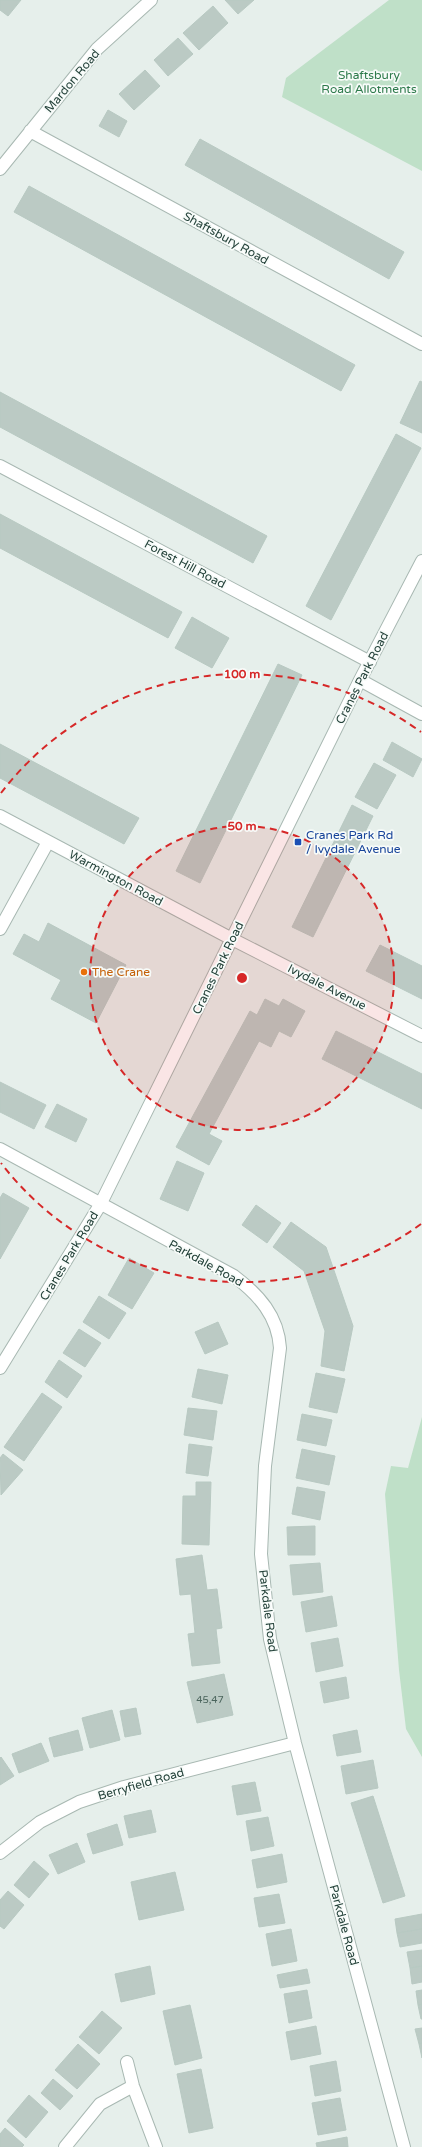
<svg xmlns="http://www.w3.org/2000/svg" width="422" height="2147" font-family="'Varela Round',sans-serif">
<rect width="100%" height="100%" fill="#e6efeb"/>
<!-- green -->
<path fill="#bfe0c8" d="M389,0h33v171l-140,-74 4,-19z
M422,1417v340l-16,-28 -7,-59 -14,-176 6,-28 17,2z"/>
<!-- building -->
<path fill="#bbcac4" stroke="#b8c9c2" d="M0,0h21l-13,16 -8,-6z
M225,0h29l-16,14z
M213,6l15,17 -29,27 -16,-17z
M178,38l15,16 -25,22 -14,-16z
M145,70l15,16 -26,24 -15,-16z
M108,110l19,11 -8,16 -20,-11z
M200,139l204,113 -15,27 -204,-114z
M29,186l326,179 -14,26 -327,-179z
M420,381l2,1v51l-22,-10z
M0,392l267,144 -14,27 -253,-136z
M396,434l25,14 -90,172 -25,-14z
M0,514l182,98 -14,26 -168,-90z
M192,617l37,21 -17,30 -37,-20z
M278,664l24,11 -102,208 -24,-12z
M392,742l30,17 -9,18 -30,-17z
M0,744l139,74 -15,26 -124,-66z
M374,763l22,12 -19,34 -22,-12z
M352,805l21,11 -60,121 -21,-10z
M48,923l78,42 -30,58 -45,-24 10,-19 -48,-26 11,-20 15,8z
M380,945l42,21v33l-56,-28z
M265,999l14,7 4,-7 22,12 -14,26 -12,-6 -8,16 -12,-6 -50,93 13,7 -13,24 -33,-18 74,-136 7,4z
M336,1031l86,43v35l-100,-50z
M0,1082l46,23 -12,24 -34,-17z
M57,1104l30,15 -11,23 -31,-15z
M177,1161l27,12 -16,38 -28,-12z
M3,1193l26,15 -29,51v-61z
M256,1205l25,18 -14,20 -25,-18z
M291,1222l35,25 27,79 -9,45 -23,-5 4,-35 -21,-60 -31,-24z
M129,1258l25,15 -22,36 -24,-14z
M99,1296l27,17 -17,26 -26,-17z
M218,1322l10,22 -23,10 -10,-22z
M79,1329l22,14 -16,24 -22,-14z
M59,1360l23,16 -15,22 -22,-16z
M198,1369l30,6 -6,29 -30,-7z
M316,1373l29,6 -8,34 -28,-6z
M42,1393l20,14 -38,54 -20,-14z
M188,1408l29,3 -4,29 -29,-5z
M302,1414l30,6 -6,26 -29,-6z
M189,1444l23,3 -4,29 -22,-3z
M302,1449l33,7 -6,29 -33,-7z
M3,1454l20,16 -22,25 -1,-37z
M196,1482h15l-2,63 -27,-1 1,-48h13z
M297,1487l28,5 -5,28 -28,-6z
M315,1526v29h-27l-1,-28z
M202,1555l5,35 10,-1 5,39 -6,1 4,34 -28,3 -4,-32 7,-1 -4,-39 -11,1 -4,-36z
M320,1563l3,29 -30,3 -3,-30z
M332,1596l5,30 -31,6 -5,-30z
M338,1638l5,28 -27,6 -5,-29z
M224,1674l9,41 -36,8 -10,-41z
M346,1677l3,21 -25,5 -4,-21z
M136,1708l5,26 -16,3 -5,-26z
M112,1710l8,30 -30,8 -8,-30z
M78,1730l5,20 -29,7 -5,-19z
M357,1730l4,22 -24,4 -4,-21z
M41,1743l8,18 -30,12 -7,-19z
M1,1757l13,19 -14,9v-27z
M373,1760l5,28 -32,6 -5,-28z
M255,1782l6,29 -24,4 -5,-29z
M373,1796l32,100 -22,7 -32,-100z
M151,1810l5,22 -27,6 -5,-22z
M268,1817l6,29 -23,5 -5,-30z
M117,1824l6,21 -30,9 -6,-20z
M77,1843l8,19 -27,12 -9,-19z
M282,1854l5,28 -30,6 -5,-28z
M34,1861l15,13 -20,24 -15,-13z
M175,1872l9,38 -45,10 -8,-38z
M8,1891l16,14 -20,24 -4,-3v-26z
M279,1894l6,29 -26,4 -5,-29z
M422,1914v15l-25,4 -2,-14z
M291,1929l6,32 -25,5 -6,-32z
M422,1929v14l-22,4 -3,-14z
M422,1950v16l-12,2 -3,-16z
M150,1966l5,28 -34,8 -6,-28z
M422,1966v16l-10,2 -2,-16z
M307,1969l3,14 -30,5 -3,-13z
M307,1990l5,28 -23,5 -5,-29z
M422,1990v14l-4,1 -2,-14z
M422,2004v15h-1l-3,-14z
M190,2005l12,53 -27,7 -12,-54z
M102,2011l20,17 -23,26 -20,-17z
M316,2026l5,28 -30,6 -5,-28z
M422,2028v15l-3,1 -4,-15z
M422,2043v15l-3,-14z
M78,2044l22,20 -23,25 -22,-19z
M336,2061l5,30 -26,5 -5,-30z
M201,2069l12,59 -24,5 -12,-59z
M53,2079l20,17 -13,14 -19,-17z
M29,2095l19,17 -22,26 -19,-17z
M340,2098l6,32 -28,5 -6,-32z
M5,2128l19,17 -2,2h-22v-13z
M347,2137l1,10h-31l-1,-4z"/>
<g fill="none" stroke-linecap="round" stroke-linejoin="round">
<!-- street casing -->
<g stroke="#a8b8b2" stroke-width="14">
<path id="street" d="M30,131l392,213
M0,169l97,-120 54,-49
M0,466l370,196
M360,680l62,34
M0,816l232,123 190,97
M0,929l48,-87
M0,1149l234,127c25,19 44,40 46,72l-15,118 -4,88 9,85 25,104 109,404
M0,1368l100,-163 260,-525 62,-119
M0,1853l40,-31 39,-20 45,-15 171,-44
M127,2062l6,24 23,61
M65,2147l35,-43 33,-18"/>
</g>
<!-- street -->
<use href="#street" stroke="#fff" stroke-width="12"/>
</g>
<!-- distance rings -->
<circle cx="242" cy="978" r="152" fill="#d62828" fill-opacity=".12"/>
<g fill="none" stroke="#d62828" stroke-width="2" stroke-dasharray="7 5">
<circle cx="242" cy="978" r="152"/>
<path d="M421 1224A304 304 0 0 1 1 1163M1 793A304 304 0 0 1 421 732"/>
</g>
<!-- markers -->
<rect fill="#1a4fb4" stroke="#f7fbf9" stroke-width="1.5" x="294" y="838" width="8" height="8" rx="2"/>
<circle fill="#e8710a" stroke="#f7fbf9" stroke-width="1.5" cx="84" cy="972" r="4"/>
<g text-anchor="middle" stroke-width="3.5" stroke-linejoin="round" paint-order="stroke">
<!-- number labels -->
<g font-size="10" fill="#4a645c">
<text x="210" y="1703">45,47</text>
</g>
<!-- park labels -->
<g font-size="12" fill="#2d7a4b" stroke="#f7fbf9">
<text x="369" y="79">Shaftsbury<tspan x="369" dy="14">Road Allotments</tspan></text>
</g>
<!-- street labels -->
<g font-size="12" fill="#24423a" stroke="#f7fbf9">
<text transform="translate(72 81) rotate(-50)" y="4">Mardon Road</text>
<text transform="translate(226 238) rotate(29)" y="4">Shaftsbury Road</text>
<text transform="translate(185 564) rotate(28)" y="4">Forest Hill Road</text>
<text transform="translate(362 678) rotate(-63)" y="4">Cranes Park Road</text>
<text transform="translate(116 878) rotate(28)" y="4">Warmington Road</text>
<text transform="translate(218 968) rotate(-64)" y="4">Cranes Park Road</text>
<text transform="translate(327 987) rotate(27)" y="4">Ivydale Avenue</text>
<text transform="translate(69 1256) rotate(-59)" y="4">Cranes Park Road</text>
<text transform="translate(206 1263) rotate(29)" y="4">Parkdale Road</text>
<text transform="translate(268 1611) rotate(83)" y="4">Parkdale Road</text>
<text transform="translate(141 1784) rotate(-16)" y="4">Berryfield Road</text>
<text transform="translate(344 1925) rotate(75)" y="4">Parkdale Road</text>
</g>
<!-- transit labels -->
<g font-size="12" fill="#164399" stroke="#f7fbf9" text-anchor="start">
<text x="306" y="839">Cranes Park Rd<tspan x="306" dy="14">/ Ivydale Avenue</tspan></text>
</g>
<!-- food labels -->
<g font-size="12" fill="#c56008" stroke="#f7fbf9" text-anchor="start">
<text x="92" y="976">The Crane</text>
</g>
</g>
<circle cx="242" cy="978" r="6" fill="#d62828" stroke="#f7fbf9" stroke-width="2"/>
<g font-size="12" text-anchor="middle" font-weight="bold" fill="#d62828" stroke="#f7fbf9" stroke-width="3.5" stroke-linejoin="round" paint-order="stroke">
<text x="242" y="678">100 m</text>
<text x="242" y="830">50 m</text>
</g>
</svg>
